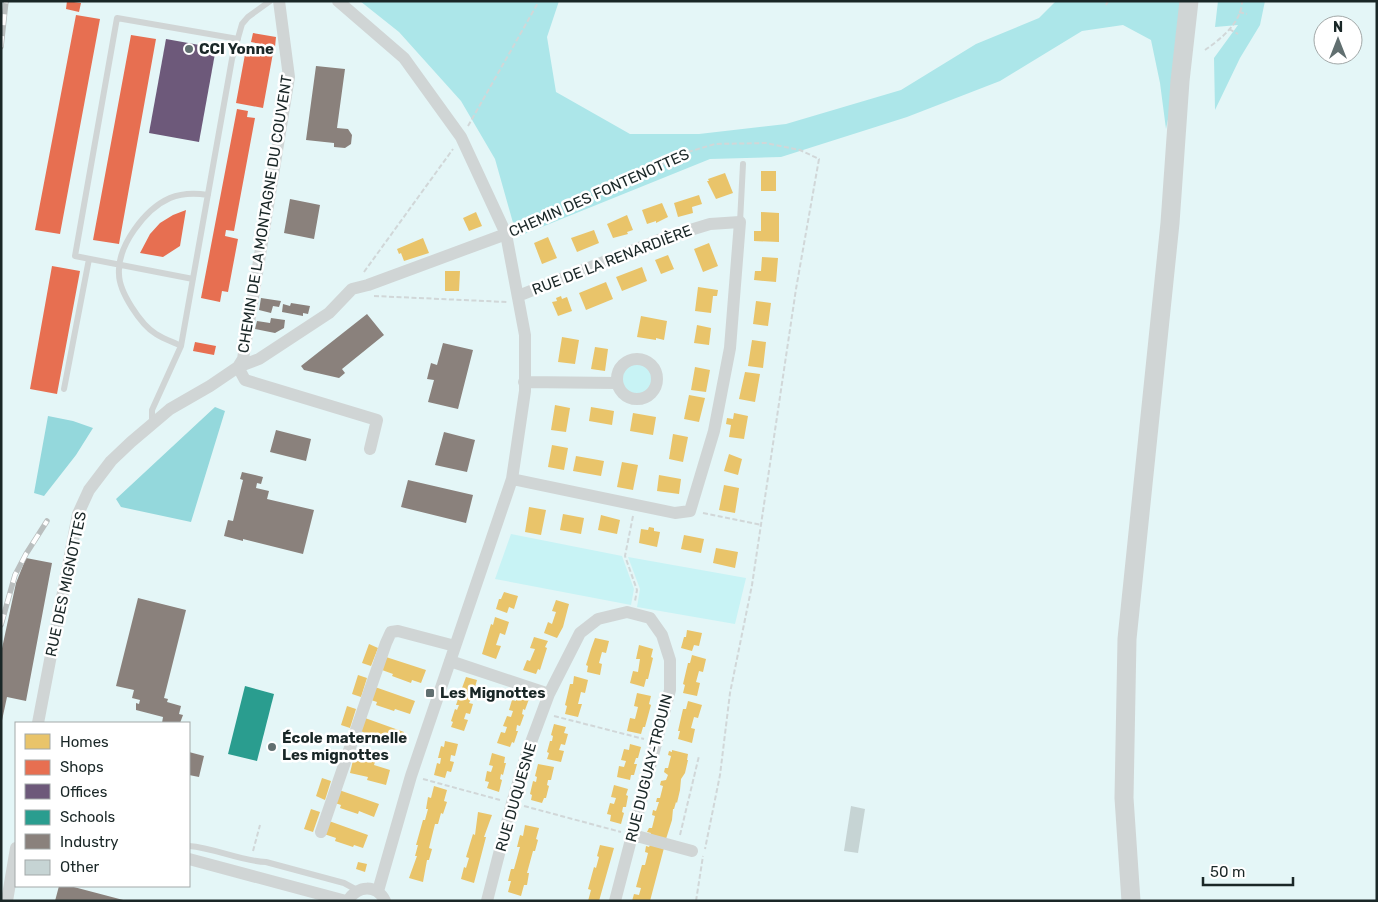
<svg xmlns="http://www.w3.org/2000/svg" width="1378" height="902" font-family="Rubik,sans-serif">
<rect width="100%" height="100%" fill="#e4f6f7"/>
<!-- green -->
<path fill="#c8f3f5" d="M622 379a15 15 0 1 1 30 0a15 15 0 1 1-30 0Z
M511,534l111,22 12,33 -3,16 -136,-26z
M628,557l118,21 -11,46 -98,-17 3,-18z"/>
<!-- forest -->
<path fill="#ace6e9" d="M360,1h199l-12,36 9,55 74,42h69l87,-10 115,-34 75,-46 63,-26 17,-17h126l-12,109 -4,19 -6,-46 -9,-43 -28,-15 -41,6 -82,50 -93,36 -126,40 -71,2 -193,78 -22,-78 -34,-58 -62,-69z
M1218,1h47l-5,24 -20,33 -25,52 -1,-52 24,-33 -23,2z"/>
<!-- water -->
<path fill="#94d8dc" d="M215,407l10,4 -34,111 -70,-15 -5,-8z
M48,416l25,5 20,7 -17,27 -32,41 -10,-3z"/>
<!-- homes -->
<path fill="#e9c46a" d="M761,171h15v20h-15z
M725,173l8,20 -17,6 -9,-18h2l-1,-2z
M699,195l3,9 -10,3 1,6 -15,4 -4,-14z
M662,203l6,14 -12,6v-2l-9,3 -5,-14z
M476,212l6,14 -13,5 -6,-13z
M761,212l18,1v29l-25,-1v-10h7z
M627,215l6,15 -6,2 1,2 -15,4 -6,-14z
M594,230l5,13 -22,9 -6,-14z
M548,237l9,21 -15,6 -8,-21z
M423,238l6,15 -25,8 -3,-8 -2,1 -2,-5z
M709,243l9,23 -15,6 -9,-23z
M668,255l6,14 -13,5 -6,-14z
M762,257l16,1 -2,24 -22,-2 1,-9h6z
M642,267l5,14 -25,10 -6,-14z
M445,271h15l-1,20h-14z
M606,282l7,17 -27,11 -7,-17z
M698,287l20,3 -1,6h-4l-2,17 -16,-2z
M561,296l1,3 5,-2 5,14 -14,5 -6,-14 5,-1 -1,-3z
M756,301l15,2 -3,23 -15,-2z
M641,316l26,5 -3,19 -8,-2v2l-19,-3z
M697,325l14,3 -2,17 -15,-2z
M562,337l17,3 -4,24 -17,-2z
M752,340l14,2 -3,26 -15,-2z
M595,347l13,2 -3,22 -14,-2z
M695,367l15,3 -4,22 -15,-2z
M745,372l15,2 -5,28 -16,-3z
M689,395l16,3 -6,24 -15,-3z
M555,405l15,3 -4,24 -15,-2z
M591,407l23,4 -2,14 -23,-4z
M633,413l23,4 -3,18 -23,-4z
M734,413l14,3 -4,23 -15,-2 2,-12 -5,-1 1,-6 6,1z
M673,434l15,3 -5,25 -14,-3z
M552,445l16,3 -4,22 -16,-3z
M729,454l13,5 -4,16 -14,-4z
M576,456l28,5 -3,15 -28,-5z
M622,462l16,3 -5,25 -16,-3z
M659,475l22,4 -2,15 -22,-3z
M724,485l15,3 -4,25 -16,-3z
M529,507l17,3 -5,25 -16,-3z
M563,514l21,4 -3,16 -21,-4z
M601,515l19,5 -3,14 -19,-4z
M649,527l5,1v3l6,1 -3,15 -18,-4 2,-14 7,1z
M684,535l20,4 -3,14 -20,-4z
M716,548l22,4 -3,16 -22,-5z
M504,592l14,4 -4,13 -5,-2 -2,6 -11,-4 3,-10h2z
M556,600l13,4 -6,23 -6,11 -13,-5 4,-11 4,2 4,-12 -4,-1z
M495,617l14,5 -4,13 -5,-2 -4,12 5,1 -5,13 -14,-5 9,-30 2,1z
M687,630l15,3 -3,13 -5,-1 -2,6 -11,-3 3,-11h2z
M534,637l14,4 -3,6 2,1 -7,22 -2,-1 -2,5 -13,-4 4,-10 3,1 5,-12 -5,-1z
M595,638l14,3 -3,12 -4,-1 -3,11 3,1 -2,11 -13,-3 1,-6 -2,-1 5,-16z
M369,644l9,4 -7,18 -9,-3z
M639,645l14,4 -2,8 2,1 -5,21h-2l-2,8 -14,-4 3,-12 5,1 2,-13h-4z
M692,655l14,4 -3,13 -4,-1 -3,11 4,1 -3,13 -14,-3 2,-8 -2,-1 5,-21h2z
M386,657l40,13 -5,13 -9,-3 -1,3 -19,-7 1,-2 -11,-4z
M358,675l9,3 -6,19 -9,-3z
M574,676l14,4 -3,13 -4,-1 -3,12h4l-4,13 -13,-3 2,-8 -2,-1 5,-21h3z
M466,677l11,3 -2,7 4,1 -3,10 -4,-1 -3,6 4,1 -3,10 -4,-1 -2,6 4,1 -4,11 -13,-4 2,-5 -2,-1 4,-12 2,1 2,-5h-3l4,-12 3,1 2,-5 -3,-1z
M375,687l40,14 -5,13 -15,-5 -1,2 -18,-6 1,-3 -6,-2z
M637,693l14,3 -2,8 2,1 -6,22h-2l-2,7 -14,-3 3,-13 5,1 3,-12 -4,-1z
M518,695l11,4 -4,11 -2,-1 -1,5 2,1 -4,11 -3,-1 -1,6h2l-4,12 -2,-1 -2,5 -13,-4 4,-11 4,1 2,-6 -4,-1 4,-10 4,1 2,-6 -4,-1 3,-10 4,1z
M688,701l14,4 -4,13 -4,-1 -3,11 4,1 -3,14 -14,-4 2,-8h-2l5,-22h3z
M347,706l9,3 -6,19 -9,-3z
M365,718l39,14 -4,13 -10,-3 -1,2 -18,-6 1,-3 -12,-4z
M554,724l12,3 -2,6 4,1 -3,11 -4,-1 -2,6 5,1 -3,11 -14,-3 2,-6 -2,-1 3,-11h2l1,-5 -2,-1z
M445,741l13,3 -3,12 -4,-1 -1,6 4,1 -3,10 -4,-1 -2,7 -11,-3 3,-12 3,1 1,-6h-3l3,-12 3,1z
M630,744l11,3 -3,11h-2l-2,6h3l-3,11h-3l-1,5 -13,-3 2,-11 5,1 2,-6 -5,-1 3,-11 5,1z
M672,750l16,4 -1,6h1l-3,13 -4,6 -1,11 -3,13 -1,-1 -2,7h-1l-1,11 -6,19 -16,-4 1,-2 -4,-1 2,-4h3l3,-12 -3,-1 1,-5 3,1 3,-9h-3l1,-4h3l3,-12 -3,-1 1,-4 5,-1 2,-5 -4,-3 1,-4h3l3,-12 -3,-1 1,-4 3,1z
M492,753l13,4 -1,6h2l-3,12 -2,-1 -1,5 2,1 -3,12 -12,-4 2,-6 -4,-1 2,-10 4,1 2,-6 -4,-1z
M354,756l21,6 -1,3 16,5 -4,15 -19,-5 1,-3 -18,-4z
M538,764l16,3 -3,13h-3l-1,5 2,1 -3,12h-2l-2,5 -11,-3 1,-5 -2,-1 3,-13 3,1 1,-5 -2,-1z
M322,778l9,3 -6,19 -9,-4z
M614,785l14,4 -2,6 2,1 -2,11h-3l-1,5 2,1 -3,11 -11,-3 1,-6 -4,-1 3,-11 4,1 2,-6 -5,-1z
M434,786l13,4 -3,11 3,1 -4,12 -2,-1 -3,11h-3l-6,24 3,1 -3,11h-2l-4,22 -14,-4 8,-22h-2l3,-11h-2l7,-25h2l3,-11h-2l2,-12 3,1z
M339,790l40,14 -5,13 -15,-6 -1,3 -18,-6 1,-3 -6,-2z
M311,809l9,3 -7,20 -9,-3z
M478,812l14,3 -8,22h2l-12,46 -13,-4 3,-12 2,1 3,-10 -3,-1 7,-23 2,1z
M329,821l39,14 -5,13 -9,-3 -1,2 -18,-6 1,-3 -12,-4z
M525,825l14,3 -3,11 2,1 -3,11h-2l-6,22h2l-2,12h-3l-3,11 -13,-4 3,-11h-3l3,-12h3l6,-22h-3l3,-12 3,1z
M600,845l14,3 -15,53h-11l3,-11 -3,-1 6,-22 2,1 3,-11 -2,-1z
M650,845l14,3 -14,53h-18l2,-7 5,1 2,-7 -5,-1 6,-22h3l3,-12 -3,-1 1,-6 3,1z
M358,862l9,2 -2,8 -9,-3z"/>
<!-- shops -->
<path fill="#e76f51" d="M67,1l14,2 -2,9 -13,-3z
M76,15l24,4 -40,215 -25,-4z
M253,33l23,4 -1,10 -24,-5z
M131,35l25,4 -37,205 -26,-4z
M246,49l27,4 -10,55 -27,-5z
M237,109l11,2 -1,6 8,1 -21,113 -8,-1 -1,6 13,3 -10,53 -6,-1 -2,11 -19,-4z
M186,210l-6,36 -17,11 -23,-4 10,-19 10,-11 13,-8z
M52,266l28,5 -23,123 -27,-5z
M195,342l21,4 -2,9 -21,-4z"/>
<!-- offices -->
<path fill="#6d597a" d="M166,39l50,9 -17,94 -50,-9z"/>
<!-- schools -->
<path fill="#2a9d8f" d="M245,686l29,8 -17,67 -29,-7z"/>
<!-- industry -->
<path fill="#8a817c" d="M316,66l29,3 -8,59 11,1 4,6 -1,9 -6,4 -11,-1v-4l-28,-3z
M290,199l30,6 -6,34 -30,-6z
M261,298l20,3 -2,6 -6,-1 -2,7 -12,-3z
M291,303l19,3 -2,8 -5,-1v3l-21,-4 1,-8 7,2z
M367,314l17,21 -42,34 3,4 -6,5 -35,-8 -3,-4z
M271,318l14,2 -1,8 -9,5 -20,-4 2,-8 13,2z
M443,343l30,7 -15,59 -30,-7 6,-22 -7,-1 4,-16 6,2z
M276,430l35,9 -5,22 -36,-9z
M444,432l31,8 -8,32 -32,-7z
M242,472l21,5 -2,7 -4,-1 -1,5 13,3 -2,8 47,11 -11,44 -60,-15v2l-19,-5 4,-16 5,1 10,-41 -3,-1z
M408,480l65,15 -7,28 -65,-16z
M26,558l26,5 -26,138 -19,-4 -6,28v-72l15,-70z
M138,598l48,12 -22,88 4,1 -1,3 14,4 -2,8 4,1 -3,8h-18l1,-6 -27,-7v-7l3,1 1,-4 -8,-2 2,-8 -18,-4z
M189,752l15,4 -5,21 -10,-2z
M59,886h11l57,15h-72z"/>
<!-- building -->
<path fill="#c6d4d4" d="M851,806l14,3 -7,44 -14,-2z"/>
<g fill="none" stroke-linecap="round" stroke-linejoin="round">
<!-- path -->
<path stroke="#d1d7d8" stroke-width="2" stroke-dasharray="5 2.5" stroke-linecap="butt" d="M1106,5l2,-4
M1239,12l8,2
M1229,29l9,5
M1205,50c16,-11 37,-28 37,-49
M468,126l71,-125
M517,229l90,-38 81,-39 27,-8 51,-1 34,7 19,9 -23,130 -44,296 -22,108 -10,82 -15,74
M364,272l89,-123
M374,296l133,6
M703,513l59,12
M633,516l-8,40 12,34 -2,11
M554,716l90,23
M423,779l77,21
M524,806l97,26
M680,835l19,-79
M253,851l7,-26
M696,901l7,-45"/>
<!-- lane -->
<path stroke="#d0d5d5" stroke-width="6" d="M740,222l3,-58
M193,279l-118,-23 42,-238 121,21
M181,346c-8,-4 -17,-7 -25,-12 -15,-9 -37,-42 -37,-60 -2,-28 26,-65 51,-76 12,-5 26,-5 38,-3
M64,389l25,-130
M152,422v-12l29,-64 51,-287 10,-35 6,-7 22,-16
M189,846c26,2 51,15 77,16l78,21 13,7"/>
<!-- street -->
<path stroke="#d0d5d5" stroke-width="12" d="M338,1l66,57 57,79 45,97 19,101v56l-13,88 -101,297 -33,115
M617 379a20 20 0 1 1 40 0a20 20 0 1 1-40 0Z
M238,367l5,-8 46,-282 -10,-76
M238,367l7,13 132,40 -7,29
M524,382l93,1
M512,479l163,34 15,-2 24,-80 16,-83 10,-126 -30,2 -46,14 -146,58
M450,661l99,33
M38,723l40,-209 11,-24 22,-29 20,-19 39,-33 40,-23 28,-19 21,-8 70,-46 23,-24 16,-4 138,-51
M321,832l65,-189 5,-11 7,-1 57,15
M633,835l59,16
M189,859l157,42
M7,901l9,-53
M348,901c9,-16 29,-17 37,0
M487,901l25,-98 15,-50 22,-59 31,-61 18,-14 29,-7 23,6 12,17 8,25v30l-55,211"/>
<!-- primary -->
<path stroke="#d0d5d5" stroke-width="19" d="M1131,901l-7,-103 3,-159 43,-416 10,-142 9,-80"/>
<!-- rail casing -->
<g stroke="#b9bebe" stroke-width="5.5">
<path id="rail" d="M1,47l5,-46
M1,625l14,-50 11,-21 21,-33"/>
</g>
<!-- rail -->
<use href="#rail" stroke="#fff" stroke-width="4" stroke-dasharray="11" stroke-linecap="butt"/>
</g>
<!-- markers -->
<g fill="#616f70" stroke="#fff" stroke-width="2">
<circle cx="189" cy="49" r="5"/>
<rect x="425" y="688" width="10" height="10" rx="2.5"/>
<circle cx="272" cy="747" r="5"/>
</g>
<g text-anchor="middle" stroke-width="5" stroke-linejoin="round" paint-order="stroke">
<!-- poi labels -->
<g font-size="15" font-weight="bold" fill="#1a2727" stroke="#fff" text-anchor="start">
<text x="199" y="54">CCI Yonne</text>
<text x="440" y="698">Les Mignottes</text>
<text x="282" y="743">École maternelle<tspan x="282" dy="17">Les mignottes</tspan></text>
</g>
<!-- street labels -->
<g font-size="15" fill="#1a2727" stroke="#fff">
<text transform="translate(599 193) rotate(-24)" y="5">CHEMIN DES FONTENOTTES</text>
<text transform="translate(265 214) rotate(-81)" y="5">CHEMIN DE LA MONTAGNE DU COUVENT</text>
<text transform="translate(612 260) rotate(-21)" y="5">RUE DE LA RENARDIÈRE</text>
<text transform="translate(66 584) rotate(-78)" y="5">RUE DES MIGNOTTES</text>
<text transform="translate(649 768) rotate(-76)" y="5">RUE DUGUAY-TROUIN</text>
<text transform="translate(516 797) rotate(-74)" y="5">RUE DUQUESNE</text>
</g>
</g>
<!-- border -->
<rect width="1378" height="902" fill="none" stroke="#1a2727" stroke-width="5"/>
<!-- legend -->
<rect x="15" y="722" width="175" height="165" fill="#ffffff" stroke="#a3a9a9"/>
<rect x="25" y="734" width="25" height="15" fill="#e9c46a" stroke="#a3a9a9"/>
<text x="60" y="747" font-size="15" fill="#1a2727">Homes</text>
<rect x="25" y="760" width="25" height="15" fill="#e76f51" stroke="#a3a9a9"/>
<text x="60" y="772" font-size="15" fill="#1a2727">Shops</text>
<rect x="25" y="784" width="25" height="15" fill="#6d597a" stroke="#a3a9a9"/>
<text x="60" y="797" font-size="15" fill="#1a2727">Offices</text>
<rect x="25" y="810" width="25" height="15" fill="#2a9d8f" stroke="#a3a9a9"/>
<text x="60" y="822" font-size="15" fill="#1a2727">Schools</text>
<rect x="25" y="834" width="25" height="15" fill="#8a817c" stroke="#a3a9a9"/>
<text x="60" y="847" font-size="15" fill="#1a2727">Industry</text>
<rect x="25" y="860" width="25" height="15" fill="#c6d4d4" stroke="#a3a9a9"/>
<text x="60" y="872" font-size="15" fill="#1a2727">Other</text>
<!-- north arrow -->
<g transform="translate(1338 40)"><circle r="24" fill="#ffffff" stroke="#a3a9a9"/>
<path d="M0-4L9 19L0 12L-9 19Z" fill="#616f70"/>
<text y="-8" font-size="14" font-weight="bold" text-anchor="middle" fill="#1a2727">N</text>
</g>
<!-- scale -->
<path d="M1203 877v8h90v-8" fill="none" stroke="#1a2727" stroke-width="2.5"/>
<text x="1210" y="877" font-size="15" fill="#1a2727" stroke="#ffffff" stroke-width="4" paint-order="stroke">50 m</text>
</svg>
